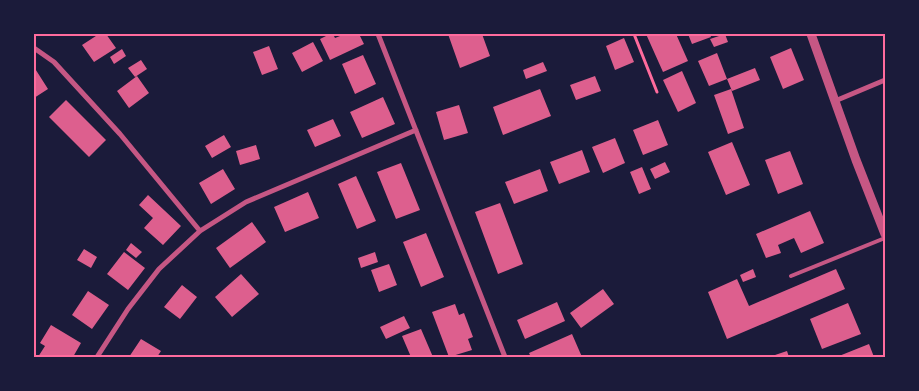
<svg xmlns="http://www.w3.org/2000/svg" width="919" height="391" font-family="Raleway,sans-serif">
<rect width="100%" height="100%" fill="#1b1b3a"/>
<!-- building -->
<path fill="#dd5f8e" d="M99,34h7l10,14 -22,14 -12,-17z
M330,34h3l2,4 10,-4h14l5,10 -34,16 -10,-21z
M448,34h34l8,22 -30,12z
M646,34h30l12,27 -25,11z
M688,34h22l1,3 -19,7z
M725,34l3,8 -14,5 -4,-8z
M624,38l10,24 -19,8 -9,-24z
M313,42l10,19 -21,11 -10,-19z
M269,46l9,23 -16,6 -9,-23z
M791,48l13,32 -21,9 -13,-32z
M122,49l4,7 -12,8 -4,-7z
M717,53l10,26 -18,7 -11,-25z
M363,55l13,29 -21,10 -13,-30z
M141,60l6,9 -12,8 -7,-9z
M543,62l4,9 -21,8 -3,-9z
M34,67l14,22 -14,9z
M755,68l5,12 -28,11 -5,-12z
M682,71l14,32 -18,9 -15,-32z
M137,76l12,17 -20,15 -12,-17z
M595,76l6,15 -25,9 -6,-15z
M540,89l11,27 -48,19 -10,-28z
M731,89l13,39 -16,6 -14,-39z
M383,97l12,27 -33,14 -12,-26z
M66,100l40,40 -17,17 -40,-40z
M459,105l9,28 -24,7 -8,-28z
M333,119l8,17 -26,11 -8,-17z
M658,120l10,25 -25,10 -10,-25z
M224,135l7,12 -19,11 -7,-12z
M615,138l10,25 -22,10 -11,-26z
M732,142l18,43 -24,10 -18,-43z
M256,145l4,14 -20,6 -4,-14z
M582,150l8,22 -31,12 -9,-22z
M790,151l13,33 -25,10 -13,-34z
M665,162l5,10 -15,7 -5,-10z
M401,163l19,47 -24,9 -19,-47z
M642,167l9,22 -12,5 -9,-22z
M223,169l12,20 -24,15 -12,-21z
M540,169l8,22 -34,13 -9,-22z
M356,176l20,45 -19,8 -19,-45z
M308,192l11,26 -34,14 -11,-25z
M148,195l33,31 -18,19 -19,-17 9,-10 -14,-13z
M500,203l23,61 -25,10 -23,-62z
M810,211l14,32 -23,10 -7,-15 -16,7 3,8 -15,5 -10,-24z
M252,222l14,20 -36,26 -14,-20z
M426,233l18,44 -23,10 -18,-45z
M131,243l11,9 -6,6 -10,-8z
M84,249l13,8 -6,11 -14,-8z
M124,252l21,16 -17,22 -21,-16z
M375,252l3,10 -17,6 -3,-10z
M389,264l8,21 -18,7 -8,-22z
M753,269l3,8 -13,5 -3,-7z
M836,269l9,20 -118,50 -19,-47 29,-13 12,27z
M241,274l18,20 -27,23 -17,-20z
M182,285l15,12 -17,22 -16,-12z
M603,289l11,15 -33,24 -11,-15z
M88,291l21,14 -17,24 -20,-14z
M557,302l8,19 -40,18 -8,-19z
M848,303l13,31 -39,15 -12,-30z
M455,304l4,11 5,-2 9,24 -5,2 4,11 -23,7 -17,-45z
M404,316l6,12 -24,11 -6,-12z
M51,325l30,18 -8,14h-35l7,-11 -5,-3z
M421,329l12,28h-22l-9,-21z
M572,334l10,23h-51l-2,-4z
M141,339l20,12 -4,6h-28z
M869,344l5,13h-34l-1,-1z
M787,351l2,6h-20z"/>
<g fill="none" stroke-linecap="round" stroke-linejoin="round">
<!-- path -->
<path stroke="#ff6b9d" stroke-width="3" d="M634,34l23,58"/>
<!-- service -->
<path stroke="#c65784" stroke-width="4" d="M791,276l94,-38"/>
<!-- minor -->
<path stroke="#c65784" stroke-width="5" d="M378,34l127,323
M34,48l20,14 66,72 80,97
M835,101l50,-21
M97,357l31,-48 31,-40 41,-38 46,-29 170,-72"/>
<!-- tertiary -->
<path stroke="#c65784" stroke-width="9" d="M811,34l45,126 29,74"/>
</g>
<!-- border -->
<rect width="919" height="391" fill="none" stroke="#1b1b3a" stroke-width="70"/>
<rect x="35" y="35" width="849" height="321" fill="none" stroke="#ff6b9d" stroke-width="2"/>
</svg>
